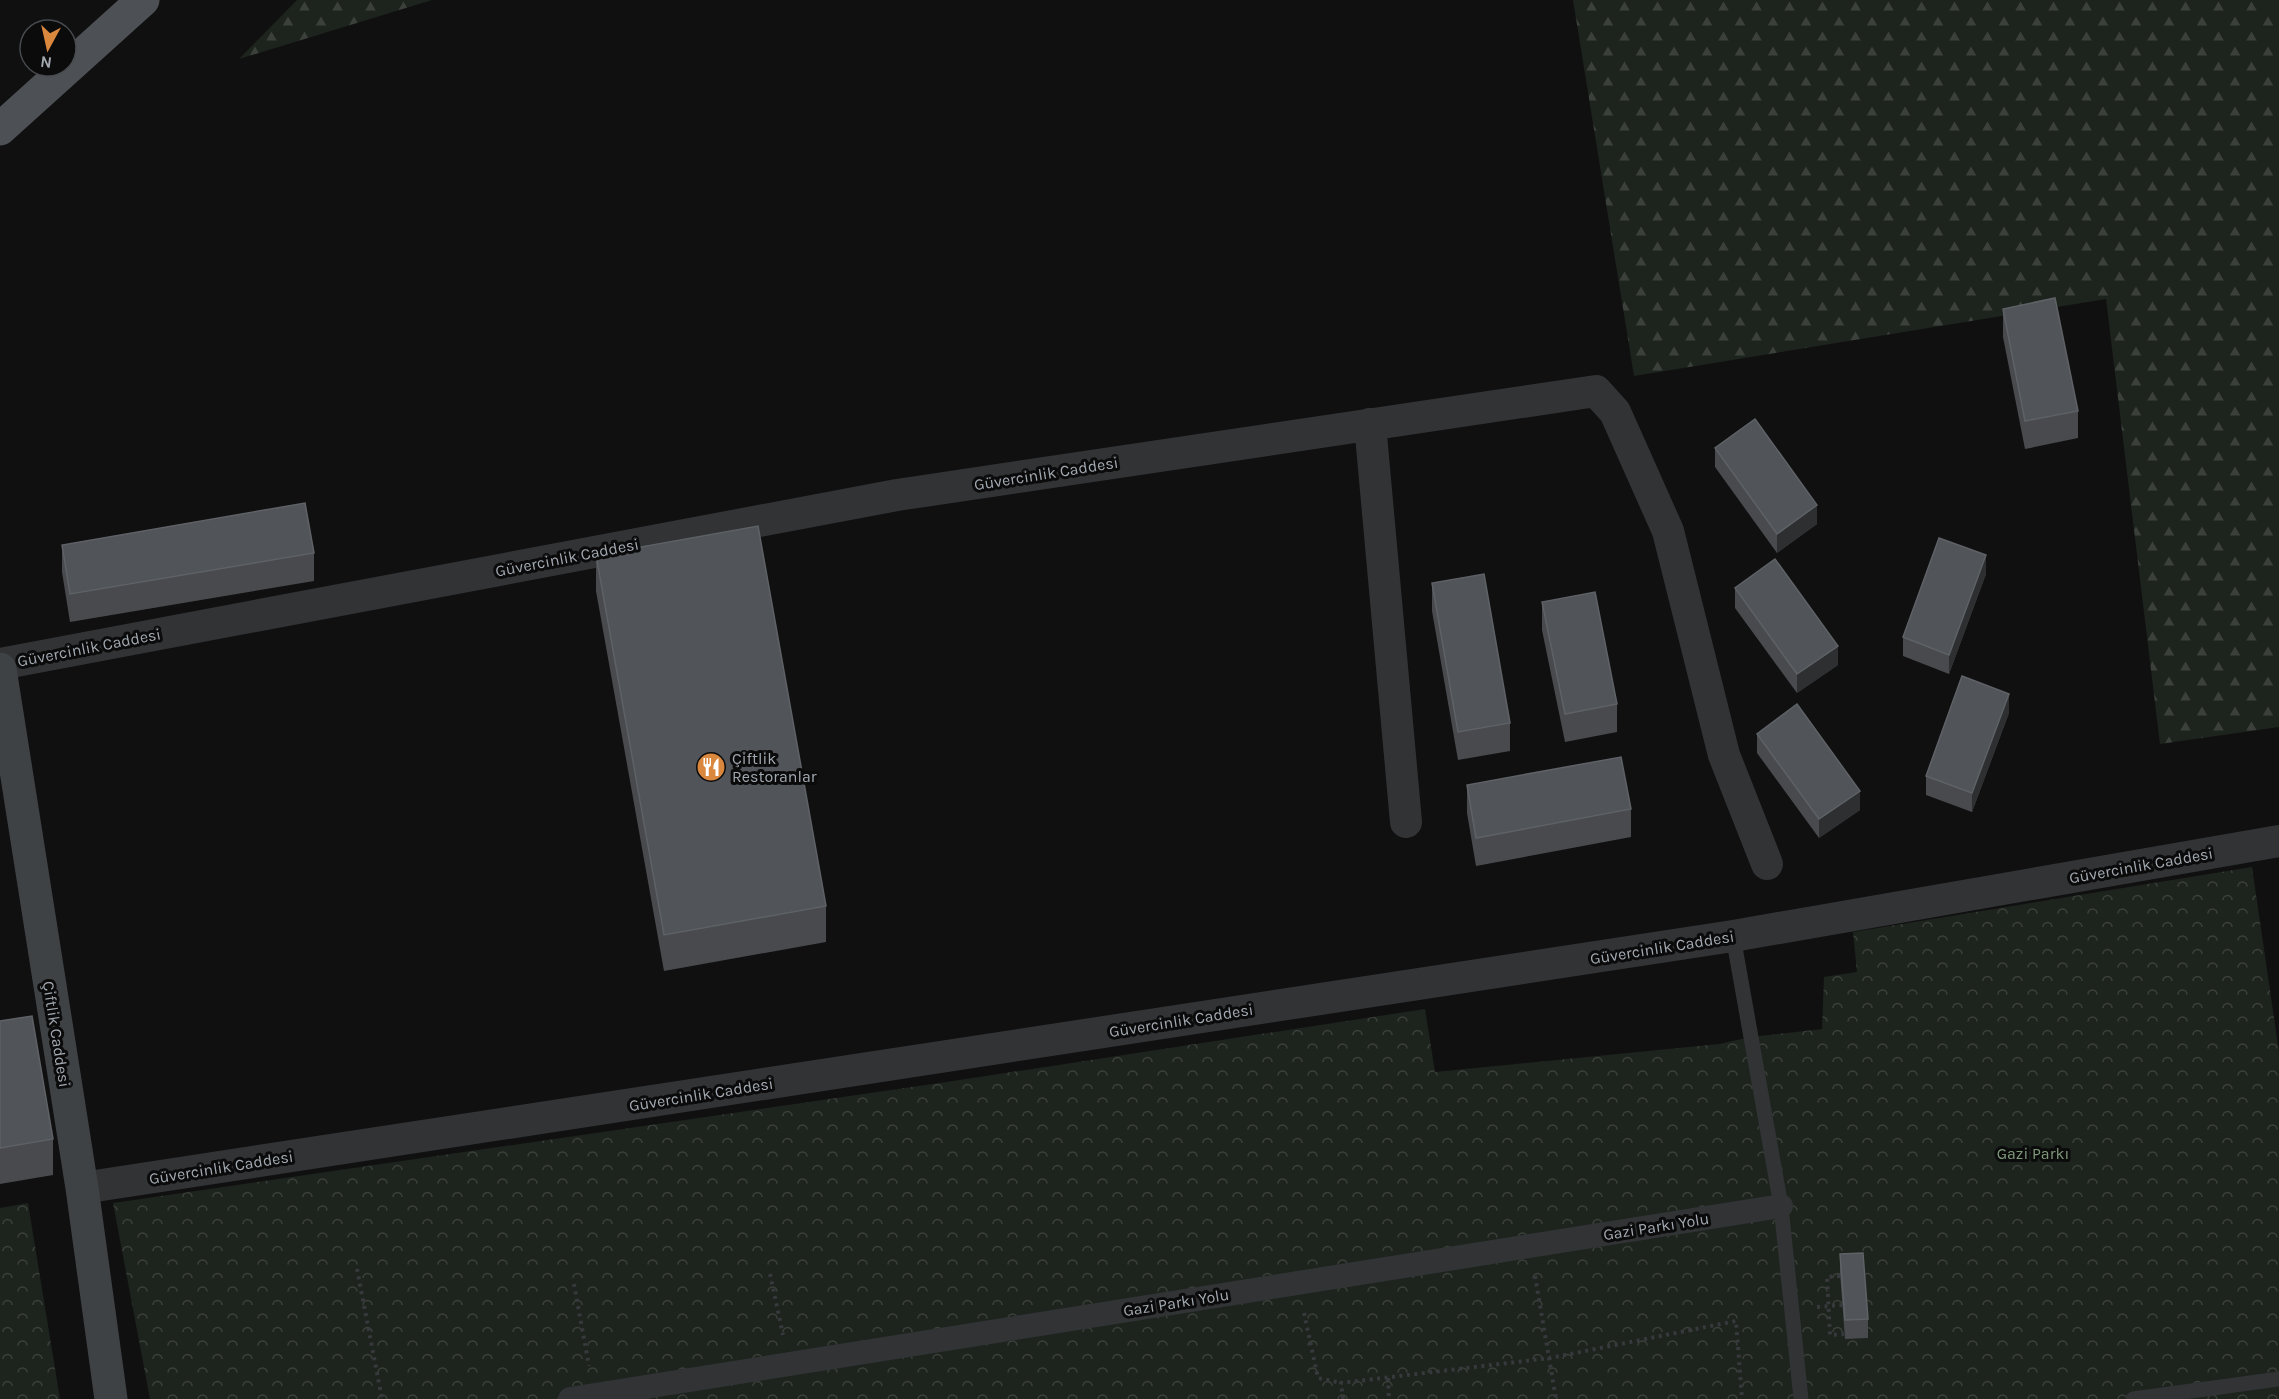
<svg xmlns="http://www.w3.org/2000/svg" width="2279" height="1399" font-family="Karla,sans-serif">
<defs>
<pattern id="forest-firs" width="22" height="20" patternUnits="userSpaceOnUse" patternTransform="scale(1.5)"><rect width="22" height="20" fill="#1d231d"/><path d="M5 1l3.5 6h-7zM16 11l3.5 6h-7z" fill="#3b403b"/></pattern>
<pattern id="park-crowns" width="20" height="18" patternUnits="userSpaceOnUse" patternTransform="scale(1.5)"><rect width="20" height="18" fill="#1d231d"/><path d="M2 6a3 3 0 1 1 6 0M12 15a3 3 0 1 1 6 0" fill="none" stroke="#3b403b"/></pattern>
</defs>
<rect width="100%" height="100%" fill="#101011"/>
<!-- forest -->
<path fill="url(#forest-firs)" d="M297,0h135l-193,59z
M1573,0h706v727l-119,17 -54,-445 -472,77z"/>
<!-- park -->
<path fill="url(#park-crowns)" d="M2252,867l27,185v347h-2129l-37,-196 840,-122 472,-72 10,63 284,-28 32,-7 71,-8 2,-52 33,-5 -4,-40z
M28,1203l32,196h-60v-191z"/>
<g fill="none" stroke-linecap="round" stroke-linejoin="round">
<!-- path -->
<path stroke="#37393c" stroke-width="4" stroke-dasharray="3 4.5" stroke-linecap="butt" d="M357,1269l25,130
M770,1274l13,61
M1535,1276l21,123
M1840,1276l-13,1 3,58 14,-1
M574,1284l15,82
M1817,1307l25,-2
M1304,1313l14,65 23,5
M1388,1378l1,21
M1343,1399l-2,-16 209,-25 186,-37 6,78"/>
<!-- service -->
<path stroke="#313335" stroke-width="15" d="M1733,936l48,270 20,193
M2133,1399l146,-20"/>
<!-- pedestrian -->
<path stroke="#313335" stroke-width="24" d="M570,1399l1211,-193"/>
<!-- minor -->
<path stroke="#313335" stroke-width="32" d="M1370,424l36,398
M0,664l897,-169 699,-104 19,21 53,119 56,224 43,109
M82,1188l1651,-252 546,-95"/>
<!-- secondary -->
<path stroke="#3f4245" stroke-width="33" d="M0,669l82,519 29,211"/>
<!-- primary -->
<path stroke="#4d5054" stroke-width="33" d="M0,129l143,-129"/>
</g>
<!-- wall -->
<path fill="#484a4d" d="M2003,309l75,102v27l-53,11 -22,-112z
M1715,448l102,76 -40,29 -62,-86z
M62,545l252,8v28l-244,41 -8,-50z
M596,555l230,351v36l-162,29 -68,-380z
M1986,574l-37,100 -46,-18v-19z
M1432,583l78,140v28l-52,9 -26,-149z
M1735,588l103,77 -41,28 -62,-85z
M1542,602l75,102v28l-52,10 -23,-112z
M2009,713l-37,99 -46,-17v-19z
M1757,734l103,76 -41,28 -62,-85z
M1467,785l164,24v28l-155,29 -9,-53z
M0,1021l53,118v36l-53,9z
M1840,1254l28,65v19l-23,1 -5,-66z"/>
<!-- shaded-wall -->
<path fill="#2d2f31" d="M1817,505v19l-40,29v-19z
M1986,555v19l-37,100v-19z
M1838,646v19l-41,28v-19z
M2009,694v19l-37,99v-19z
M1860,791v19l-41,28v-19z"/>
<!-- building -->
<path fill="#515458" stroke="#5e6266" stroke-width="1.5" d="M2055,298l23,113 -53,10 -22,-112z
M1755,419l62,86 -40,29 -62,-86z
M305,503l9,50 -244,41 -8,-49z
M758,526l68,380 -162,29 -68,-380z
M1939,538l47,17 -37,100 -46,-18z
M1775,559l63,87 -41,28 -62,-86z
M1484,574l26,149 -52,9 -26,-149z
M1595,592l22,112 -52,10 -23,-112z
M1962,676l47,18 -37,99 -46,-17z
M1797,704l63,87 -41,28 -62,-85z
M1621,757l10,52 -155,29 -9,-53z
M32,1016l21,123 -53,9v-127z
M1863,1253l5,66 -23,1 -5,-66z"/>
<!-- icons -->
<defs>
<g id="restaurant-disc" transform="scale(1.5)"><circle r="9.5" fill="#da883e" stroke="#0b0b0c"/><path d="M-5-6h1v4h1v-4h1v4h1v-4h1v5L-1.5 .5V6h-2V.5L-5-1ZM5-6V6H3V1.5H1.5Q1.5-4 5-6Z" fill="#fff"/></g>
</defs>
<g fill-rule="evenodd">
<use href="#restaurant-disc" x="711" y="767"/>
</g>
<g text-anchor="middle" stroke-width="6" stroke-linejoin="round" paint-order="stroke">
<!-- street labels -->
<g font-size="16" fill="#a2a9b0" stroke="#0b0b0c">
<text transform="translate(1046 473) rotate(-9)" y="6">Güvercinlik Caddesi</text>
<text transform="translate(567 557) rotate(-11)" y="6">Güvercinlik Caddesi</text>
<text transform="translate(89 647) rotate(-11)" y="6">Güvercinlik Caddesi</text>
<text transform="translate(2141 865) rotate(-10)" y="6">Güvercinlik Caddesi</text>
<text transform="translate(1662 947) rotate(-9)" y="6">Güvercinlik Caddesi</text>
<text transform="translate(1181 1020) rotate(-9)" y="6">Güvercinlik Caddesi</text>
<text transform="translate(57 1034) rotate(81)" y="6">Çiftlik Caddesi</text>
<text transform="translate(701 1094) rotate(-9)" y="6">Güvercinlik Caddesi</text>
<text transform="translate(221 1167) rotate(-9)" y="6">Güvercinlik Caddesi</text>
<text transform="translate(1656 1226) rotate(-9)" y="6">Gazi Parkı Yolu</text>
<text transform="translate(1176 1302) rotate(-9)" y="6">Gazi Parkı Yolu</text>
</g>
<!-- poi labels -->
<g font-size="16" fill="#a2a9b0" stroke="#0b0b0c" text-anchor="start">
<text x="732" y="764">Çiftlik<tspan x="732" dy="18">Restoranlar</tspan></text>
</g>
<!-- park labels -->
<g font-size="16" fill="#7f997b" stroke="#0b0b0c">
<text x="2033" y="1159">Gazi Parkı</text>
</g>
</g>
<!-- north arrow -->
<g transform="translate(48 48) rotate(188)"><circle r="28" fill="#0b0b0c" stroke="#474a4e" stroke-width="1.5"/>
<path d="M0-4.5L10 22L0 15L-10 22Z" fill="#da883e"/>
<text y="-9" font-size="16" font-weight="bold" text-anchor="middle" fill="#a2a9b0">N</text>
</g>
</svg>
